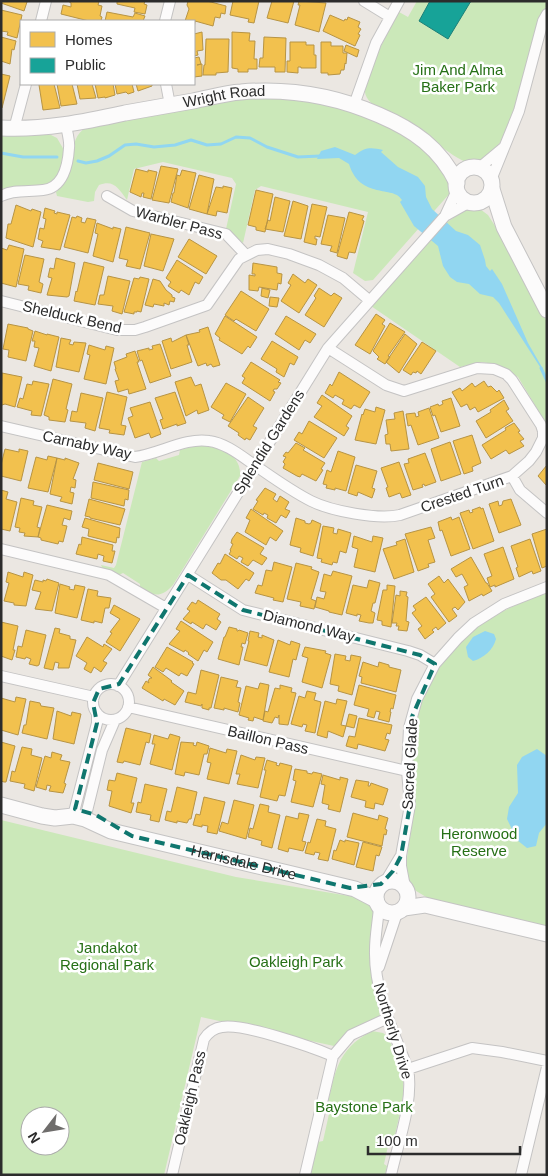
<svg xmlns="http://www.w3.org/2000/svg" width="548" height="1176" font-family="Arial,sans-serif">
<rect width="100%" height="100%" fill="#ebe7e2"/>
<!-- green -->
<path fill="#cbe8b9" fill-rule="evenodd" d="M417,1h130v4l-6,11c-11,39 -19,82 -37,120 -5,10 -21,28 -34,27 -14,-2 -43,-29 -58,-37 -12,-6 -46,-19 -47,-34 -2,-16 26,-65 34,-80l9,5z
M269,97l50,6 25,6 24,8 34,16 34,25 16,30 -1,4 -78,88 -8,1 -12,-8 15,-61 -107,-26 -6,4 -12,53 -17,-14 10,-45 -4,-6 -69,-16 -29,7 -7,31c-8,-11 -13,-21 -28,-15l-4,7 -1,9 -6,1 -31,-6 -1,-4c23,-19 8,-53 31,-65l156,-29z
M1,135h50l6,3 7,12 -4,19 -2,6 -6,6 -7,4 -44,4z
M469,207l11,2 8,6 18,28 41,79v103l-29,-48 -13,-9 -10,-4 -14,-2 -21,5 -89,-61 75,-83z
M198,445c18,2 44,7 42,31l-67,109c-11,13 -20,11 -33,4v-5l-17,-11 -4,2 -7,-4 -2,1 -7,-3 -2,-4 13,3 2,-3 26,-103 14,-4 3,3 20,-6 1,-5z
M547,593v335l-117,-29c-16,-9 -21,-10 -24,-29 1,-22 7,-42 8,-64 1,-27 -3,-56 2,-83 7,-40 36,-78 69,-101 19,-13 40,-21 62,-29z
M1,820l235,57 125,21 13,11 3,12 -1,72 4,23 -46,30 -133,-29 -37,158h-163zM30,1116h30v30h-30z
M372,1031l11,2 4,3c23,42 18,55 8,99l-5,2 -6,27 3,2 -2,9h-72l-2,-2 7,-31 5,-1 6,-27 -3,-3c9,-36 9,-61 46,-80z"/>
<!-- water -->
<path fill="#91d6f1" d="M335,147l20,8c10,-8 16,-8 28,-5l-2,2 17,15 20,10 7,9 1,11 6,12 24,22 12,4 12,10 5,15 1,6 4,5 2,-2 10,15 26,59 15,26 -1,1 -43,-67 -6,-6 -13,-3 -11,-10 -12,-2 -7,-5 -7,-11 -5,-20 -24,-20 -14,-24 2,-2c-8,-15 -42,0 -53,-36l-10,-6 -22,1 4,-8z
M485,631l9,3 2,5c-3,11 -12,19 -23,22l-5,-4 -2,-10 7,-10z
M537,749l10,7v67l-8,10 -3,13 -9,2 -10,-8 -10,-21 2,-12 9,-14 -1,-28 5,-8z"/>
<!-- homes -->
<path fill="#f2c14e" stroke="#b79444" d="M1,1h24l2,1 -3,9 -23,-8z
M68,1h31l-1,4 4,1 -2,10 2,1 -1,4h-12l-28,-7 2,-9 8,2v-4z
M117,1h28l-1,3 3,1 -2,9 -11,-2 1,-4 -18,-4z
M188,1h19l19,5 -1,8 -4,-1 -1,5 -5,-1 -2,9 -18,-5 -1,8v-8h-9l4,-12 -2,-4z
M233,1h26l-5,22 -6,-1 1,-3 -19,-4z
M272,1h22l-6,22 -21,-5z
M299,1l27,2 -7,29 -24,-7 5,-20h-2z
M1,10l21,5 -5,23 -10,-3 1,-3 -7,-1z
M107,12l26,5 2,-4 10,3 -2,5h-38z
M330,15l14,6 1,-2 2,1 1,-3 12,5 -2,5 3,2 -3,5 2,1 -5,11 -32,-15z
M202,32l1,18 -6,1 1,4 -4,1v-22z
M232,32l18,1 -1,8h6l-1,18h3v10h-9v3h-10v-3l-6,-1z
M1,37l15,4 -2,9 -2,-1 -2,15 -9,-3z
M264,37l22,1 -1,34h-10v-5h-16l1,-9h3z
M206,39h23l-1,33 -12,1v2h-13l1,-10h1z
M290,42h16v3h8v10h2v13h-15v-1h-3v6l-11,-1v-11h3z
M321,42h10v4h12v7h4l-1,11 -1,-1 -1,7h-3l-1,4 -12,1v-2h-7z
M346,45l13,5 -2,7 -13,-6z
M199,57l2,7 -4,1 5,-1v12l-8,1v-19z
M1,74l9,2 -8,32h-1z
M41,84h13l6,24 -17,2 -4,-25z
M57,84h15l5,20 -16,2z
M77,84h15l4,14 -16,1z
M95,84h18l2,11 -10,3v-1l-7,1z
M115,84h17l2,8 -6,2 -2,-2 -9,2z
M136,84h16v2l-14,5z
M161,166l17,3 -9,34 -17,-3z
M136,169l12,3v-2l9,2 -6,27 -8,-2 1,-4h-2l-1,4 -11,-5z
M182,170l14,3 -8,35 -17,-6 2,-9h1l3,-18 3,1z
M199,175l15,4 -7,35 -18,-5z
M223,186l9,2 -5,25 -10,-2 -1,5 -9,-2 9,-27 7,1z
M256,190l17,4 -8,38 -9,-2v-3l-8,-2z
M275,197l15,4 -7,31 -18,-3 3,-9 2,1z
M293,201l15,5 -7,33 -17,-3z
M312,204l15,3 -7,30 -5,-1v3h2l-1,6 -12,-3z
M16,205l15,6 1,-2 9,3 -8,35 -27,-9 2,-14h3z
M45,208l10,3 -1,2 3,1v-2l13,3 -10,35 -19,-3 2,-6 -5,-2 2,-11 4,1 2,-10 -3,-1z
M349,212l15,4 -2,4 2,1 -9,32 -6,-1 -2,7 -10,-3z
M328,215l17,3 -8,35 -7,-2 2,-5 -11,-2z
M77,216l5,2 -1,4 4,1 2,-5 9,2 -8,33 -24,-6 8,-30 4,1z
M97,223l16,6v-2l8,2 -8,33 -20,-6 5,-22 -3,-1z
M126,227l24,6 -10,36 -14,-3 2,-6 -9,-2z
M151,234l23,5 -11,32 -19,-5z
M189,239l28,17 -11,18 -28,-17z
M9,245l15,4 -8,38 -15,-4v-35l6,2z
M25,255l19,4 -5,23 4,2 -2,9 -13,-3 1,-4 -11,-2z
M56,258l19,5 -6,33 -2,1 -20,-2 5,-17 -4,-1 2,-9 4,1z
M177,260l26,17 -4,7 -4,-2 -6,13 -8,-5 -2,3 -11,-7 3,-4 -5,-4z
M84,262l20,5 -9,38 -21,-4 2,-10 1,1z
M253,263l24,4v6l5,1 -1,10 -3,-1 -1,7 -18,-3 -1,4 -9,-1v-15l6,1v-2h-3z
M293,274l12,9 3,-4 9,6 -18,28 -18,-12 10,-16 -3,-2z
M108,276l22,5 -8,33 -10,-3 1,-5 -15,-2 2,-9h4z
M140,277l9,2 -8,33 -4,-1v1h-3v2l-10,-2 10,-34 5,1z
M153,279l7,2 6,9 6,5v2l3,1 -1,4 -4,-1 -1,4 -5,-2v3l-10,-2 -1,3 -8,-2z
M262,288l8,2 -2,8 -7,-2z
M319,288l12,8 3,-3 8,5 -18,29 -19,-12 11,-17 -2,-2z
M241,291l28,18 -13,22 -20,-12 -2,2 -9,-6z
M270,297l9,1 -2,9 -8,-1z
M376,314l9,6 -3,4 3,2 -15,28 -15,-9z
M225,316l32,21 -7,11 -2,-2 -6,8 -23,-14 1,-2 -5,-4z
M286,316l30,18 -6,9 -5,-3 -6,10 -24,-16z
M390,323l15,9 -17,24 2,1 -5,7 -8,-5 2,-2 -6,-6z
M8,324l20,4v1l5,2 -7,30 -18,-4 1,-7 -6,-1z
M208,327l12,38 -7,2 -2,-3 -4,2 -1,-3 -8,3 -12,-31 14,-3 -1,-2z
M35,331l12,4v-1l12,3 -8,34 -17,-5 5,-18 -5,-1 1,-6h-3z
M405,334l12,10 -18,29 -13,-11z
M186,335l3,10h-2l5,17 -21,7 -9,-28 9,-3 1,4z
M61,338l10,2 -2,4 4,1 1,-3 12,1 -7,29 -23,-5z
M272,341l26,16 -4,8 -4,-2 -6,14 -8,-5 1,-3 -16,-10z
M422,342l14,9 -15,23 -4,-3 -1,2 -3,-1 -2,3 -8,-5z
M160,344l11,32 -21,7 -8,-23 -2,1 -3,-10 12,-3v2l4,-1 -1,-3z
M89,345l16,5 1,-4 8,2 -8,36 -22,-5 6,-24 -3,-1z
M135,351l4,11h-2l9,27 -17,5 -1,-5 -10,3 -3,-11 4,-1 -4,-11h1l-2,-7 13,-5 -1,-3z
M251,362l29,18 -2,2 3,1 -4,6h-3l-1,2 2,1 -5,9 -28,-18 3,-5 -3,-2z
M339,372l31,20 -10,16 -6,-3 -3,4 -9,-5 2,-4 -9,-5 -2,3 -8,-5 5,-9 2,2z
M2,373l20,4 -7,30 -10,-3 -3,1 -1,1z
M191,377l4,9 6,-2 8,26 -11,4 -1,-4 -11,6 -11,-34z
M53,379l19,5 -6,25 2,1 -3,12 -16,-2v-3l-5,-2z
M33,381l16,3 -8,32 -10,-1 1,-4 -15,-4 3,-9 3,1 4,-15 5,1z
M484,381l4,6 3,-1 6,6 2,-2 5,8 -26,14 -3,-5 -5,3 -3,-6 -6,3 -9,-15 8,-4 2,3 10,-8 3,4z
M226,383l20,11 -16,28 -8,-4 2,-3 -13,-8z
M107,392l20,5 -6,28 5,1 -2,9 -15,-2 1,-3 -11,-2z
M175,392l11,31 -9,3v-2l-14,5 -3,-9 3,-1 -8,-21z
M81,393l22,5 -8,33 -10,-3 1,-5 -16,-2 2,-10 5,1z
M322,395l30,21 -6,10 3,2 -5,8 -30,-19 8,-11 -5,-3z
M248,397l16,11 -11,18 4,2 -7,12 -4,-2 -1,2 -7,-5 1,-2 -11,-7z
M451,398l9,28 -19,6 -6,-17 -2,1 -3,-9 8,-3 1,2 4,-2 -1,-3z
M504,400l5,9 -3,2 7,10 -27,17 -10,-17 15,-9 -1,-2z
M150,402l11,32 -10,4 -2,-5 -14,5 -7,-20 5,-2 -3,-8z
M376,407l9,3 -9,34 -21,-4 7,-26 1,1 2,-6 10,3z
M429,408l10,30 -21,7 -7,-20 -3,1 -2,-12 9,-1 1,4 3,-1 -1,-4z
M403,411l6,38 -18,2 -1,-7h-4l-1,-9 3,-1 -2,-14 9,-1 -1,-6z
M309,421l28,17 -13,20 -30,-18 5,-8 3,2z
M514,423l6,8 -2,1 6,7 -4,2 4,5 -15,8 -3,-4 -15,9 -9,-14 24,-15 -1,-2z
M472,435l9,28 -9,4 1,4 -9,3 -11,-33z
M450,442l11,32 -20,7 -10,-32z
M296,443l9,5 -2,2 22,13 -4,6 2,1 -7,11 -14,-7 -2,3 -3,-1 -14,-8 2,-4 -2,-2 3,-5 -3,-1 3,-4 2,1z
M5,449l14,3v-3l9,2 -7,30 -20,-5v-11z
M338,451l17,6 -9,34 -11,-3v2l-9,-2 1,-3 -4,-1 4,-14 4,2z
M425,453l11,29 -11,4 -1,-2 -2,1 1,2 -10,3 -9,-26 5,-1 -1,-4z
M48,456l9,2 -9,34 -20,-4 8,-31 11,3z
M57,458l8,2v-2l14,5 -6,16 3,1 -1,8 -4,-1 -1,5 4,1 -2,11 -12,-3 2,-4 -12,-3z
M399,462l12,33 -9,3 -2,-5 -11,4 -3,-9 2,-1 -7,-19z
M98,463l35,9 -4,17 -35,-9z
M356,465l21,6 -5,17 3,1 -3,9 -14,-6 -1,4 -9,-3z
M547,465v21l-9,-10z
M93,482l36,8 -1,10 -3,-1 -1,7 -33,-8z
M265,488l11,6 -3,5 4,3 3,-6 9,6 -4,7 5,2 -4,7 -5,-3 -5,8 -9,-5 1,-3 -4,-2 -1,2 -10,-6 5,-8 -2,-1z
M1,490l7,2 -2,7 11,3 -7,29 -9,-2z
M21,498l13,3 -1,4 9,2 -5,20 3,1 -2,9 -14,-1 1,-3 -6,-1 1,-4 -5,-1z
M89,499l36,10 -5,16 -30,-7v-1l-5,-1z
M511,499l10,26 -22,8 -10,-29 9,-3 1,5 3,-1 1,-4z
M47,505l25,6 -2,9 -6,-2 -2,7 5,1 -4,16 -4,-1 -1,3 -17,-4v-2l-3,-1z
M480,507l1,2 2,-1 11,33 -21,8 -13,-36 9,-3 1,3 3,-1 -1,-2z
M251,509l32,22 -7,10 -6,-4 -4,8 -21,-13 5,-12 -4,-2z
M451,517l1,3 7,-3 11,32 -19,7 -9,-26 -2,1 -2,-9z
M85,518l35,10 -1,10 -2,-1 -1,6 -28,-7 1,-7 -7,-2z
M296,518l9,3v2l4,1 2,-1 1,-3 9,4 -8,32 -13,-4 1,-4 -11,-3z
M323,526l11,2 -1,5 4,1 1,-5 13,4 -5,20 -6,-2 -3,12 -4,-1 -1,3 -11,-3 1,-3 -5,-1z
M431,527l4,11 -7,2 7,22 -7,2 1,3 -11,4 -13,-37z
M547,529v37l-5,2 -10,-34z
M237,532l27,16 -4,6 7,4 -5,7 -9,-5 -5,6 -7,-4 2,-4 -4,-2 -2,3 -8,-5 2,-3 -1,-1 3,-6 -2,-1 1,-4z
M354,536l18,6 1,-6 10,2 -8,34 -21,-5 4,-18 -6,-2z
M82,537l31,8 -1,6h3l-3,12 -9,-2 1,-5 -6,-2 -1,5 -21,-5 3,-10 2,1z
M405,539l9,33 -20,7 -11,-30 14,-4 -1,-3z
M530,539l11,32 -8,3 -1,-3 -13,6 -3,-9 2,-1 -7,-21z
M503,547l11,32 -19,8v-2l-5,2 -3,-9 5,-2 -8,-22z
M225,554l29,19 -5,8 -3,-2 -8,10 -12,-9h-5l-9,-7 6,-10 2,1z
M471,557l15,26h1l5,8 -9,5 -1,-2 -13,7 -5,-14 4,-2 -6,-11 -6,3 -5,-8z
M274,562l18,5 -9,35 -10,-2 1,-2 -19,-5 3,-8 4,1 4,-16 6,1z
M296,563l16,4 -1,2 8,3 -8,27 5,2 -2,8 -14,-3 1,-4 -14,-3z
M333,571l19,5 -10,39 -13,-3v-1l-14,-4 2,-10 7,2 2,-7 -6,-1 4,-17 7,2z
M8,572l15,5 1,-5 9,3 -7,31 -12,-1v-2l-10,-2 5,-18 -3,-1z
M439,576l5,7 4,-4 17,23 -7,8 -3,-3 -3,2 5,7 -8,6 -18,-25 4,-3 -7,-10z
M47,579l12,4 -7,28 -17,-2 6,-17 -9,-2 3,-10 8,2v-2l3,1z
M369,580l11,3 -5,20h-2l-2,8 4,2 -2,10h-4l-10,-2 2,-6 -4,-1v2l-11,-3 7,-28 14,3z
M60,584l10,3 -1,2 5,1 1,-5 10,2 -8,31 -22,-5z
M387,585l8,1 -4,41 -9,-2v-4l-5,-1 6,-30h4z
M88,589l10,2 -1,5 14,2 -2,10h-4l-3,15 -8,-2v2l-13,-3z
M400,591l7,1 -1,4 2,1 -2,24 3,1 -2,9 -9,-1 1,-4h-3l1,-3h-5l4,-28 4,1z
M426,597l20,26 -8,7 -2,-3 -4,3 2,2 -9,7 -7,-10 4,-3 -10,-13 4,-3 -3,-4z
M198,600l22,14 -3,5 4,3 -5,8 -10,-6 -3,5 -11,-7 -1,2 -8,-5 7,-8 -3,-2 5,-7 4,2z
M114,605l26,14 -20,32 -14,-9 6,-9 -2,-1 10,-13 -10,-6z
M181,621l32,21 -6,10 -3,-2 -6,11 -10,-7 1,-1 -4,-3 -1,2 -15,-8 11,-13 -4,-2z
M1,622l17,4 -5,24h2l-3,10 -11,-4z
M229,627l8,2v2h1l1,-1 9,3 -3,11 -3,-1 -1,4h2l-4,18 -21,-6 6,-22h1z
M55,628l5,1 -1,4 11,3v3l6,1 -7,28h-11l1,-5 -4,-1 -2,8 -9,-2z
M26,630l20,5 -7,30 -2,1 -8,-2 2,-5 -5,-2 -1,2 -9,-2 2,-11 4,1z
M250,631l9,2 -1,4 4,1v-3l12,5 -7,26 -23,-6 5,-19h-1z
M87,637l16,10 1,-3 8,5 -9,12 4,2 -6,9 -7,-5 -3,6 -7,-4 3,-6 -11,-7z
M278,640l12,5 1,-4 9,3 -4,16 -3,-1 -4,18 -20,-5z
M167,647l26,15 -1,1 2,1 -7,12 -6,-3 -2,3 -13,-8 -3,4 -8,-5z
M305,647l21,4 -1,2 6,2 -9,33 -20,-6 6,-24 -6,-2z
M335,654l11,2 -1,4 5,1 1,-6 10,2 -9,38 -14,-4 1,-5 -9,-2z
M363,662l15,5 1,-5 10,3v2l12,3 -5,22 -35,-9 1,-6 -3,-1z
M153,667l19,14 -1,1 13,9 -9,14 -11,-6 -1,2 -21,-13 4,-7 3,2 -1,-2 2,-3h2l-4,-3z
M201,670l18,5 -8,33h-2v2l-7,-2v-4l-1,2 -16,-4 3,-10 8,2z
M221,677l17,4 -2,6 5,1 -3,14 2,1 -2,9 -14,-4v2l-10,-2z
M260,683l9,2 -6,35 -9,-3 -1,4 -5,-1 1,-2 -10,-3 7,-29 12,3z
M280,685l12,3 -1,4 5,1 -8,32 -9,-1v-9l-1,3 -3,-1 -3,6 -9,-2 2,-10 3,1 7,-24 5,1z
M359,685l37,10 -3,14 -2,-1 -1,4h1l-2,10 -11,-3 2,-7 -4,-1 -2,7 -7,-2 2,-7 -15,-4z
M307,691l9,2 -2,7 7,2 -6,31 -10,-2 2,-6 -4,-1 -1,3 -11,-3 8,-28 6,2z
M16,697l10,2 -8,36 -17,-5v-32l14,4z
M337,699l10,2 -6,24 5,1 -3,11 -15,-6 -1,7 -10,-3 8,-34 11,3z
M30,701l10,2 1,3 13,2 -7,31 -25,-6 2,-8h2z
M57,711l14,5 1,-4 9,2 -7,30 -21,-5z
M349,714l8,2 -3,12 -8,-2z
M359,718l33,7 -2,9 -3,-1 -2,6 4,1 -4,11 -27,-7 -1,5 -11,-3 3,-10 6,1z
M126,728l25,6 -2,9 -3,-1 -6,23 -16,-4 -1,2 -6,-1z
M170,734l10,3 -8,33 -22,-6 5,-20h-3l2,-9 14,4z
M1,742l14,4 -9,36h-2l-3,-1z
M181,742l13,1 -1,2 3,1 1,-4 12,4 -2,8h-3l-5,21 -14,-3 -1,4 -9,-2z
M22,747l10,2 -1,6 11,3 -8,33 -10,-3 1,-4 -15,-3 2,-10 3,1z
M210,748l16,5 1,-4 10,2 -8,33 -22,-5 4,-16 -4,-1z
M52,752l10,3 -2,5 10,2 -6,21 2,1 -3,9 -14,-2 2,-5 -4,-1 -1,5 -10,-3 9,-31 6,2z
M241,755l14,5 1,-3 9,1 -7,30 -21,-4 3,-10h-4z
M267,760l10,3 -1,2 3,1 1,-3 12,3 -7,30 -6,-1 -2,6 -17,-4 6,-27h-2z
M295,769l12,2v2l5,1 1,-2 9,2 -9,33 -22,-5 5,-21 -3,-1z
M117,773l20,5 -6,25h3l-3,10 -22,-7 3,-15 -5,-1 2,-10 6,1z
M323,775l17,5v-3l8,2 -8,33 -12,-3 1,-4 -7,-2 3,-18 -4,-1z
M356,780l13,2 -1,4h2l1,-3 17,6 -5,16 -8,-2 -1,6 -9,-2 1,-6 -15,-4z
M145,784l22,5 -8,33 -9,-2 1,-5 -15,-3 2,-10 3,1z
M177,787l20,5 -6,27h-2l-2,4 -10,-2v2l-12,-3 2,-9 4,1z
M204,797l21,5 -8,32 -10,-2 1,-6 -6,-1v2l-9,-2 3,-11 4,1z
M234,800l20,5 -8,34 -27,-8 3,-9 6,2z
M260,804l9,2 -1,6 12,3 -8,33 -11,-3 1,-4 -14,-4 2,-9 3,1z
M299,813l10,2 -7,26 4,1 -3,9 -14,-3 -1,4 -10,-3 8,-33 12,3z
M353,813l25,7 1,-5 9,3 -3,11 2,1 -1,5 -2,-1 -2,12 -35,-9z
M317,819l9,2 -1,5 11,3 -8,32 -10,-2 2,-6 -5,-1 -1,3 -9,-2 3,-11 2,1z
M340,840l5,2v-2l14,3 -5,22 -22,-6 2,-9 2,1z
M363,842l19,5 -3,9 -3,-1 -3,16 -17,-4z"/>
<!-- public -->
<path fill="#17a398" stroke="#1d7f78" d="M430,1h41l-23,38 -29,-18z"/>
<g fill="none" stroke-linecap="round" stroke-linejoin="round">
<!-- stream -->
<path stroke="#91d6f1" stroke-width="3" d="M1,153l22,4h34
M78,161l8,2 11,-2 12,-5 16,-11 11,-1 18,3 21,-2 16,-5 16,5 14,-1 15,-7 14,1 17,9 31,10 22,-1
M541,368l6,13"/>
<!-- street casing -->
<g stroke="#c4c3c3" stroke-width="12">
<path id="street" d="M364,1l26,16
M41,21l5,-20
M165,21l5,-20
M166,84l4,21
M354,105l22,-62 23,-42
M14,129l12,-45
M479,168l24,-20
M491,180l28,-69 24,-90 4,-7
M1,196c13,-7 28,-4 42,-6 20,-2 25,-25 26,-42 1,-7 -2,-16 -3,-23
M107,196l26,15 93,23 19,20
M445,216l12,-26
M1,301l116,29h18l10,-3 62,-22 32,-46 18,-9 11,-1 21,5 30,11 24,13 26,22
M1,426l134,31c24,-3 51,-20 74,-16 16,2 31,14 44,23 19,13 38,27 58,37 20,10 67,19 89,14l112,-39 17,-15 7,-9 7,-14v-7l-2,-6 -29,-45 -6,-6 -12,-5 -17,-1 -73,23 -18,-6 -58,-37
M512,476l8,14 27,23
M1,549l108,26 57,33
M188,575l55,35 165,41 12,4 15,9
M1,676l93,21
M93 702a18 18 0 1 1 36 0a18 18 0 1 1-36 0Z
M118,686l210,-338 117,-132 25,-14
M128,707l279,64
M73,816l24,-93v-10
M85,819l17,-69 13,-30
M385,882l15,-25
M405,887l-4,-21v-10l9,-51 -3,-34 2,-43 8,-29 18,-35 23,-26 16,-15 30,-19 43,-17
M379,907c-1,14 -4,29 -4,43 -1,42 18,80 33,119 6,32 -10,74 -17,106
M379,967l18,-54
M408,1069l64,-21 30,4 45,9
M172,1175l32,-136c4,-6 10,-11 18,-12 21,-4 90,20 111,29
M305,1175l28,-119 18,-21 37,-17
M521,1175l26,-108"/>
</g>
<!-- secondary casing -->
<g stroke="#c4c3c3" stroke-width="17">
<g id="secondary">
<path id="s1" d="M1,128c43,2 83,-6 124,-15 23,-4 45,-8 68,-12 16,-3 32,-8 48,-9 47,-4 95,4 138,23 35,15 61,33 78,68"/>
<circle cx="474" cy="185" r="18"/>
<path d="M492,189l12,38 43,83"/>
<path id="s2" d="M1,805l41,11 13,2 18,-2 12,3 26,12 244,58 21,11"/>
<circle cx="392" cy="897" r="16"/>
<path d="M404,908l21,-3 122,29"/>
</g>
</g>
<!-- street -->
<use href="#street" stroke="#fcfbfb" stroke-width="10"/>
<!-- secondary -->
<use href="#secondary" stroke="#fcfbfb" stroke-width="15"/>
</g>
<!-- marked area -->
<path fill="none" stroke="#0f766e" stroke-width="4" stroke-dasharray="10 6" stroke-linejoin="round" d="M188,575l55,35 177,45 15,9 -24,55 -4,52 3,34 -9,51 -8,15 -12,13 -31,4 -218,-52 -36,-21 -21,-6 22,-86 -4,-20 6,-14 20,-5z"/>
<g text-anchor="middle" stroke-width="5" stroke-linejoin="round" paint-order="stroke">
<!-- park labels -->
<g font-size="15" fill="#267016" stroke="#fff">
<text x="458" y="75">Jim And Alma<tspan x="458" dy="17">Baker Park</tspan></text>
<text x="479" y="839">Heronwood<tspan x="479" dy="17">Reserve</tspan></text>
<text x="107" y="953">Jandakot<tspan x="107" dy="17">Regional Park</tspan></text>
<text x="296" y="967">Oakleigh Park</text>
<text x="364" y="1112">Baystone Park</text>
</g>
<!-- street labels -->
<g font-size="15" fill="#2c2c2c" stroke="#fff">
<text dy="5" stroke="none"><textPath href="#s1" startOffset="226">Wright Road</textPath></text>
<text transform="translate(179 223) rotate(15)" y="5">Warbler Pass</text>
<text transform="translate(72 317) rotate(13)" y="5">Shelduck Bend</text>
<text transform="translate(269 442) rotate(-58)" y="5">Splendid Gardens</text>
<text transform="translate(87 445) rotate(12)" y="5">Carnaby Way</text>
<text transform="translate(462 494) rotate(-19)" y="5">Crested Turn</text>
<text transform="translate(309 626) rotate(14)" y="5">Diamond Way</text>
<text transform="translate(268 740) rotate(13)" y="5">Baillon Pass</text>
<text transform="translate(410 764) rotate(-87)" y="5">Sacred Glade</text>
<text dy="5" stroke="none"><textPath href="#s2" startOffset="251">Harrisdale Drive</textPath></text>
<text transform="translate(393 1031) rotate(73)" y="5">Northerly Drive</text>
<text transform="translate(190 1098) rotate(-77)" y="5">Oakleigh Pass</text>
</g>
</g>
<!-- border -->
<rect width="548" height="1176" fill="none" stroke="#2c2c2c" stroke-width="5"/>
<!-- legend -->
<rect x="20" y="20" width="175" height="65" fill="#ffffff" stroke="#ababab"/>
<rect x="30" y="32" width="25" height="15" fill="#f2c14e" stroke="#ababab"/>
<text x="65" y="45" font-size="15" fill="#2c2c2c">Homes</text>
<rect x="30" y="58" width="25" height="15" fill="#17a398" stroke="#ababab"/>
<text x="65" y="70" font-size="15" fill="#2c2c2c">Public</text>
<!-- north arrow -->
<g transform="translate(45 1131) rotate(239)"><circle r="24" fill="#ffffff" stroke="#ababab"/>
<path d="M0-4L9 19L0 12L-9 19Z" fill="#6f6d6c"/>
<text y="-8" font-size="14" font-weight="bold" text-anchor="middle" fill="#2c2c2c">N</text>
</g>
<!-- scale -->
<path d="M368 1146v8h152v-8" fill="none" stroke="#2c2c2c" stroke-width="2.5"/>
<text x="376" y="1146" font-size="15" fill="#2c2c2c" stroke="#ffffff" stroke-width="4" paint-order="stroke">100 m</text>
</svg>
